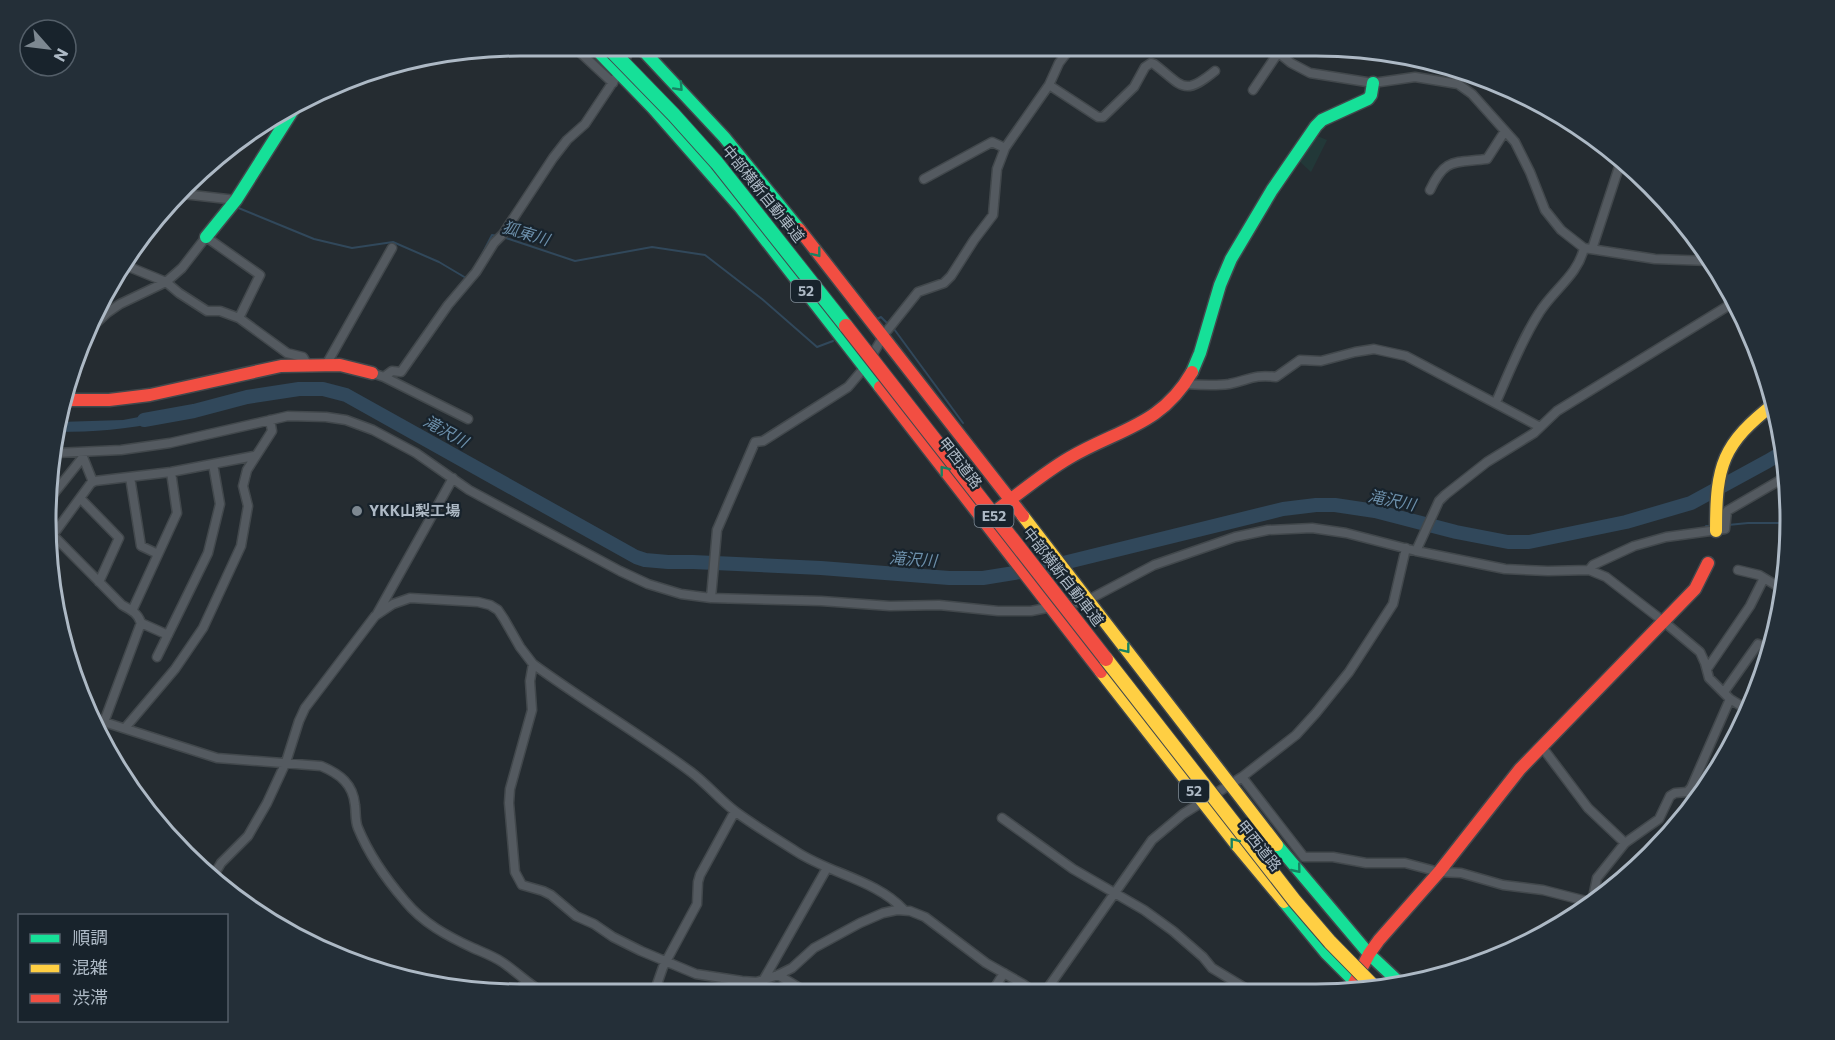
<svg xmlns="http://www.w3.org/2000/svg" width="1835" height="1040" font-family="Commissioner,'Noto Sans JP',sans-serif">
<rect width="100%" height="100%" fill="#252c31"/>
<!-- green -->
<path fill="#223838" d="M1315,135l12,5 -16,32 -13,-12z"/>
<!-- water -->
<path fill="#31485b" d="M160,413l2,9c-34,7 -69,10 -104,10l1,-10 64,-2z"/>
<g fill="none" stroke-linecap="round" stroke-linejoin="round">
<!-- stream -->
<path stroke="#31485b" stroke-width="2" d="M236,207l78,32 38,9 41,-6 46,20 27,16
M503,237l72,24 77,-14 53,8 57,44 55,48 16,-6
M478,262l14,-27 6,1
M877,319l4,-2 8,8
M894,329l69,94
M1728,525l20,-2h36l4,-2
M1706,526h3"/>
<!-- river -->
<path stroke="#31485b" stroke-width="14" d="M144,420l50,-9 53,-14 52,-8h24l23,6 290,162 9,3 23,2h25l128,6 128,10h34l56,-9 244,-60 33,-4h19l40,6 81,21 52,10h21l97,-20 65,-19 77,-42 15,-9"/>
<!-- street casing -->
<g stroke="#42484c" stroke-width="11">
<path id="street" d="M572,45l41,38
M1270,46l21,17 19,10 63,10 42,-6 43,7 14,10 43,48 15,30 15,38 16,20 23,18 71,11 55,2
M1458,84l4,-15
M1049,85l49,32h5l31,-30 11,-20 6,-4 3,1c29,22 29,33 61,7
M1253,90l25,-37
M924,179l68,-37 13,6
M1430,190c15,-33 25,-27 57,-31l18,-28
M183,194l53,6
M1592,249l30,-91
M122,264l44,18 13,11 28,18h13l19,7 48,35 16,4 4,7
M94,325l13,-12 13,-9 46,-22 16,-14 24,-31 54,38 -21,43
M326,365l66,-117
M372,373l12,4 8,-6 9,1 47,-67 28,-33 18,-29 9,-9 50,-76 14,-18 18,-16 34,-51 13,-28
M384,377l84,42
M1185,384c15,1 29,2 44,0 20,-4 25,-10 47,-7l24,-17 21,1 34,-9 19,-3 32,7 134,71
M1496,402c13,-29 25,-61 43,-89 14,-23 39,-38 45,-65
M56,453l65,-3 49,-7 118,-27 38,1 20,3 27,10 43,23 53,37 151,81 28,13 33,10 30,4 110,3 69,5 49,-1 59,6h33l57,-11 66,-35 81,-28 33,-7 44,-2 34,5 70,18 89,18 43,2 41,-1 17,7 57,44 37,31 5,11 4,15 21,21 18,11
M83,455v2l10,25
M130,477l11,69 17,8
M51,497l32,-40
M80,498l39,40 -20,44
M48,530l74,75c9,5 16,8 19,18l-37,99 113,36 104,8c19,8 32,18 34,39 1,8 0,16 3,23 11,27 28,51 47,73 18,22 42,35 68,47 9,4 20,8 29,14 15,10 27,23 44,32
M53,535l38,-52 4,-2 76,-9 83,-16
M1416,551l23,-50 6,-6 42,-33 47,-29 23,-22 179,-110
M1589,570l4,-5 41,-19 32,-9 59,-8 2,-18 60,-35
M1738,570l21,5 25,15
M711,598l6,-68 38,-88 8,-1 85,-54 17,-20 21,-35 32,-40 26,-9 7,-7 23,-36 19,-25 4,-46 8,-21 44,-63 10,-22 13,-17
M132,611l45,-98 -6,-41
M377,614l76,-136
M141,623l27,12
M157,657l51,-104 12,-49 -7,-40
M533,664l-3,17 2,29 -22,79 -1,14 6,69 7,13 21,6 8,4 25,21 18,8 19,13 28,14 55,23 46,7 15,1 21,-7 14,-7 22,-20 46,-25 23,-10 14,-3 13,1 15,6 61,46 37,21 11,8
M1707,669l43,-63 14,-28
M1724,692l34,-48 12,6
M125,728l50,-59 28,-41 38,-82 7,-40 -5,-20 4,-16 25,-39 -2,-11
M1542,747l46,61 37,35
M1242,777l62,80h29l33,6h39l34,9 22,1 42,12 40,5 51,13
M1002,818l71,51 71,41 29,21 30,26 9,11 38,23
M214,875l7,-12 27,-27 19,-33 19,-41 13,-41 6,-13 70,-92 18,-12 17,-6 68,4 12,3 8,5 6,9 16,28 13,17c52,38 107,70 158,108 16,12 29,28 45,40 19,14 41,27 61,40 34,22 79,28 107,58
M1592,902l5,-24 28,-35 34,-24 11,-23 5,-3 12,-1 4,-4 39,-89
M365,969l3,1
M778,975l30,18
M764,979l63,-111
M992,992l12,-19
M1045,992l107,-152 31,-26 59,-37 54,-42 20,-22 33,-41 44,-68 13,-56
M654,993l9,-26 34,-63 1,-22 2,-7 35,-64
M750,993l7,-11
M517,994l8,-12"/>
</g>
<!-- fast casing -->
<g stroke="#42484c" stroke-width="15">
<path id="fast" d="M592,45l61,63 87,99 140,180
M638,45l86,92 75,92
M206,237l30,-37 57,-90
M1192,372l8,-19 20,-68 11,-26 41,-69 44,-64 6,-6 46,-21 3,-4 2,-12
M1277,845l92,109 33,31
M1284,902l42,51 38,38"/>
</g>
<!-- slow casing -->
<g stroke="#42484c" stroke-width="15">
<path id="slow" d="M1023,516l254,329
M1716,531c0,-66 6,-87 59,-128
M1101,672l137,175 46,55"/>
</g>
<!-- jam casing -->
<g stroke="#42484c" stroke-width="15">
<path id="jam" d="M799,229l224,287
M880,387l221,285
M61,400h48l41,-5 131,-29 59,-1 32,8
M986,518c28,-20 54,-43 83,-60 49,-29 92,-32 123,-86
M1350,991l19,-37 10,-14 60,-68 81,-103 175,-180 13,-26"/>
</g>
<!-- street -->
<use href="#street" stroke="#545a60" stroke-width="8"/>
<!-- fast -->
<use href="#fast" stroke="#16e098" stroke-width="12"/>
<!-- slow -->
<use href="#slow" stroke="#ffcf43" stroke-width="12"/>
<!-- jam -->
<use href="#jam" stroke="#f24e42" stroke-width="12"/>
<!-- fast-bridge casing -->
<g stroke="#41484e" stroke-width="16" stroke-linecap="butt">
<path id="fast-bridge" d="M606,45l68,70 43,48 129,163"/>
</g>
<!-- slow-bridge casing -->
<g stroke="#41484e" stroke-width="16" stroke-linecap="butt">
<path id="slow-bridge" d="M1106,659l188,241 36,42 48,49"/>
</g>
<!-- jam-bridge casing -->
<g stroke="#41484e" stroke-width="16" stroke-linecap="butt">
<path id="jam-bridge" d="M846,326l260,333"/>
</g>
<!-- fast-bridge -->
<use href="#fast-bridge" stroke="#16e098" stroke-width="14"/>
<!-- slow-bridge -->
<use href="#slow-bridge" stroke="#ffcf43" stroke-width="14"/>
<!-- jam-bridge -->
<use href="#jam-bridge" stroke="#f24e42" stroke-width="14"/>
</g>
<!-- one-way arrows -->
<defs><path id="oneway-chevron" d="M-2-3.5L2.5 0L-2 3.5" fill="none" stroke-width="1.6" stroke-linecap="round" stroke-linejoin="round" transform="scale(1.5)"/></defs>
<g stroke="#178262">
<use href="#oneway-chevron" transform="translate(679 87) rotate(47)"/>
<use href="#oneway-chevron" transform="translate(817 253) rotate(52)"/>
<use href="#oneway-chevron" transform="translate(944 470) rotate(-128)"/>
<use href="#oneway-chevron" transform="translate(1126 649) rotate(52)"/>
<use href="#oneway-chevron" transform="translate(1234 842) rotate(-128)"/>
<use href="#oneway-chevron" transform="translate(1297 869) rotate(51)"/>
</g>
<!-- markers -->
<circle fill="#7d8891" stroke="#18232c" stroke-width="2" cx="357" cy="511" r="6"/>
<g text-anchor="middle" stroke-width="4.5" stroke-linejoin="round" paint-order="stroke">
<!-- shield labels -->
<g fill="#18232c" stroke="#808c97" stroke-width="1.5">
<rect x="791" y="280" width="30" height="22" rx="4.5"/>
<rect x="974.5" y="505" width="39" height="22" rx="4.5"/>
<rect x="1179" y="780" width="30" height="22" rx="4.5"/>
</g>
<g font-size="14" font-weight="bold" fill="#adb9c5">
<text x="806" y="296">52</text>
<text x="994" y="521">E52</text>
<text x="1194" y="796">52</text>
</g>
<!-- street labels -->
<g font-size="15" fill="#adb9c5" stroke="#18232c">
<text transform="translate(763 194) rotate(51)" y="5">中部横断自動車道</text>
<text transform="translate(960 463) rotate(52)" y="5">甲西道路</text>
<text transform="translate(1063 577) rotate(52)" y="5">中部横断自動車道</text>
<text transform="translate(1259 846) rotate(51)" y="5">甲西道路</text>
</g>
<!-- poi labels -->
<g font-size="15" font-weight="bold" fill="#adb9c5" stroke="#18232c" text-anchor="start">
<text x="369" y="516">YKK山梨工場</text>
</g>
<!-- water labels -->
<g font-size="16" font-style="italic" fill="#6c8faa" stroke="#18232c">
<text transform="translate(526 233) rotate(17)" y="6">狐東川</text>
<text transform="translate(446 431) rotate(29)" y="6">滝沢川</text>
<text transform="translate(1392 500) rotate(12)" y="6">滝沢川</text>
<text transform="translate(913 559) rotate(4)" y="6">滝沢川</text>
</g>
</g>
<!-- crop -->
<path d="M0 0H1835V1040H0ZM520 56H1316A464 464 0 0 1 1780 520V520A464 464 0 0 1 1316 984H520A464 464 0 0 1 56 520V520A464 464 0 0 1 520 56Z" fill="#242f38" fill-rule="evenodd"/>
<path fill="none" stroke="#adb9c5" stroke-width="3" d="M520 56H1316A464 464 0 0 1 1780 520V520A464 464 0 0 1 1316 984H520A464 464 0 0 1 56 520V520A464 464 0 0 1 520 56Z"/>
<!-- legend -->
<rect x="18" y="914" width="210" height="108" fill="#18232c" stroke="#545f69" stroke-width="1.5"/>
<rect x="30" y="934" width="30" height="9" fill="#16e098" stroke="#545f69" stroke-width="1.5"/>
<text x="72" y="944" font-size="18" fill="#adb9c5">順調</text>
<rect x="30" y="964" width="30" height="9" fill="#ffcf43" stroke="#545f69" stroke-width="1.5"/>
<text x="72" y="974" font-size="18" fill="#adb9c5">混雑</text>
<rect x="30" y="994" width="30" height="9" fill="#f24e42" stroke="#545f69" stroke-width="1.5"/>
<text x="72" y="1004" font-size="18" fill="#adb9c5">渋滞</text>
<!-- north arrow -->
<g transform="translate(48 48) rotate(118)"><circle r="28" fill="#18232c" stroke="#545f69" stroke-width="1.5"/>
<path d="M0-4.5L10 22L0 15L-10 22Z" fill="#7d8891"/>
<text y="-9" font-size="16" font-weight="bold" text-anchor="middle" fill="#adb9c5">N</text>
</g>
</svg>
